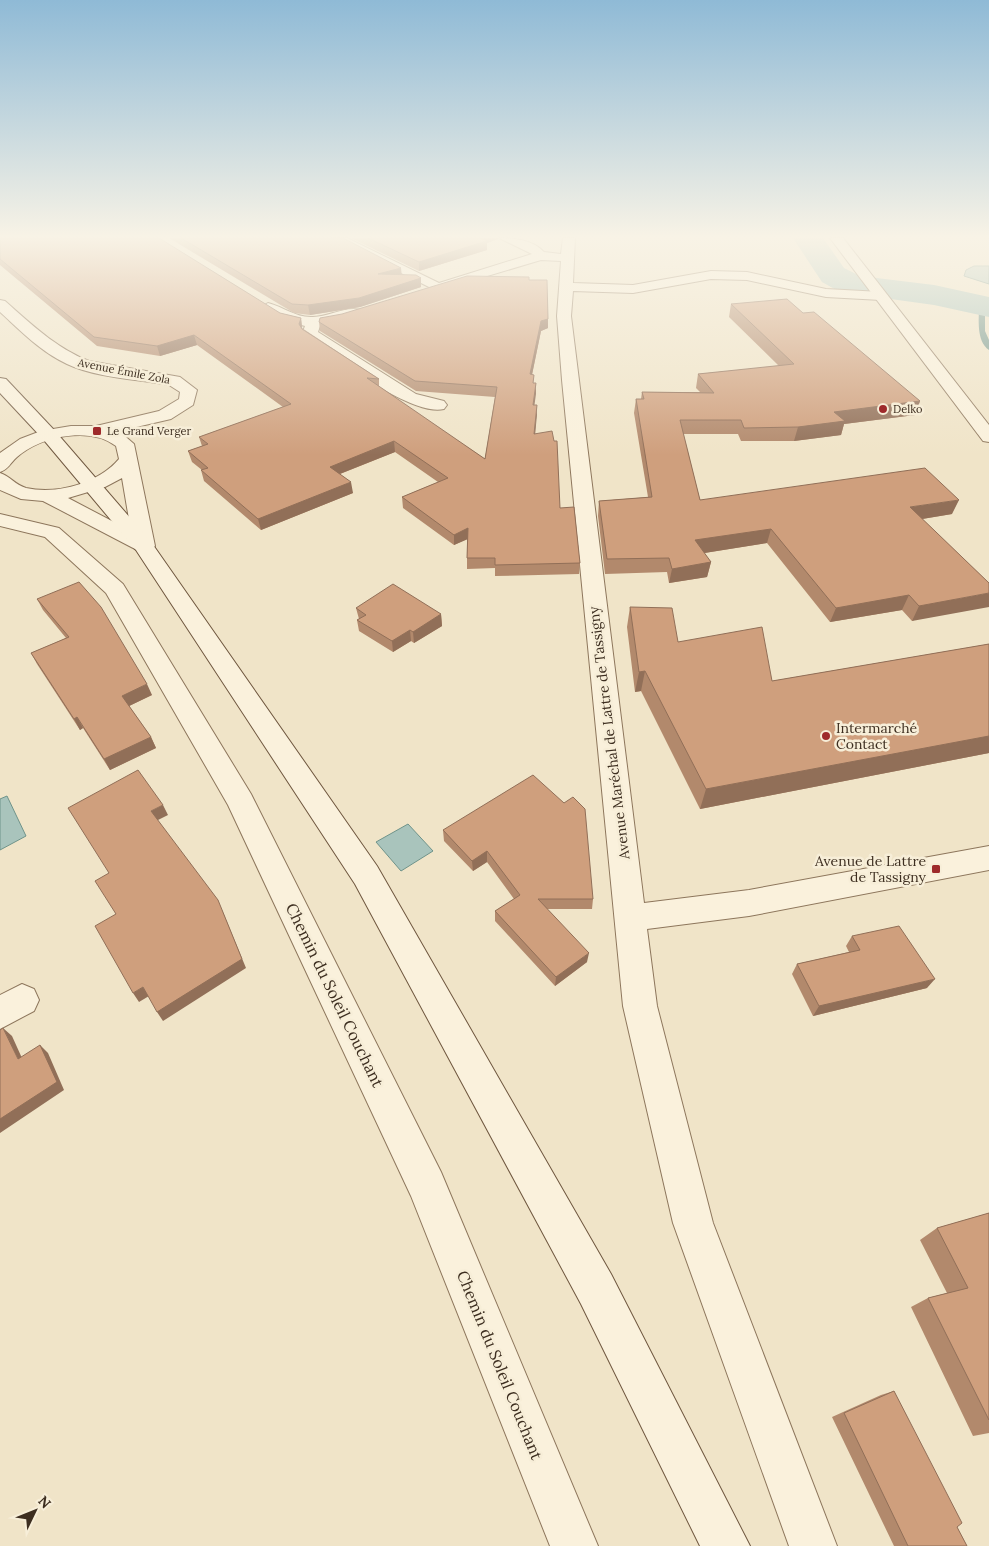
<svg xmlns="http://www.w3.org/2000/svg" width="989" height="1546" font-family="Lora,serif">
<rect width="100%" height="100%" fill="#f0e4c8"/>
<!-- water -->
<path fill="#a9c4bc" stroke="#6f938a" d="M974,266h15v18l-25,-8 2,-6z
M7,796l19,40 -26,14v-51z
M408,824l25,27 -32,20 -25,-29z"/>
<g fill="none" stroke-linecap="round" stroke-linejoin="round">
<!-- stream -->
<path fill="#6f938a" fill-rule="evenodd" d="M982,303l3,2v26l4,9v10c-13,-9 -10,-31 -10,-45z"/>
<!-- river -->
<path fill="#a9c4bc" fill-rule="evenodd" d="M793,238h30l21,30 16,8 74,9 55,12v20l-55,-12 -94,-13 -18,-10z"/>
<!-- minor casing -->
<g stroke="#8d765c" stroke-width="2">
<path id="minor" d="M331,238h16l92,45 93,-29 -33,-16c15,0 34,2 45,14l17,2 2,-16h12l-2,45 60,2 78,-14 36,1 79,17 55,3 7,4 -7,4 -55,-3 -79,-17 -36,-1 -78,14 -60,-2 -2,25 73,587 105,-13 240,-44v24l-240,46 -102,13 10,77 56,217 124,323h-48l-116,-323 -50,-217 -61,-626 -5,-64 4,-55 -20,-1 -104,31z
M0,300l5,1c26,23 51,47 84,60l91,16 17,13 -4,15 -22,14 -52,12 15,13 21,102 -4,4 -7,2 -7,-2 -94,-49 -22,-2 -21,-9v-17c10,3 15,12 26,15 31,7 73,-5 93,-29l-3,-13c-26,-20 -75,-10 -99,11 -7,6 -8,12 -17,15v-19l20,-14 21,-8 30,-5h25l63,-15 20,-12 1,-7 -11,-7c-33,-6 -72,-7 -102,-21 -26,-12 -46,-33 -67,-52zM122,478l9,53 -63,-33 37,-11z
M268,303c16,4 28,15 45,14 15,0 33,-11 47,-7l2,3 -2,3 -40,10 -2,6 98,62 28,7 3,4 -3,4c-33,8 -110,-53 -139,-72l-3,-3 3,-8 -19,-5 -23,-11 -2,-3z
M0,514l59,14 64,56 128,210 190,378 157,374h-48l-139,-350 -183,-391 -122,-212 -61,-56 -45,-11z
M22,984l12,5 5,11 -5,11 -34,18v-34z"/>
</g>
<!-- tertiary casing -->
<g stroke="#8d765c" stroke-width="2">
<path id="tertiary" d="M830,238h13l146,187v17l-6,-1z"/>
</g>
<!-- secondary casing -->
<g stroke="#6f573f" stroke-width="2">
<path id="secondary" d="M0,378l6,1 49,52 96,111 226,324 234,408 139,272h-50l-119,-242 -226,-420 -219,-334 -93,-111 -43,-46z"/>
</g>
<!-- minor -->
<use href="#minor" fill="#faf1dc" fill-rule="evenodd"/>
<!-- tertiary -->
<use href="#tertiary" fill="#faf1dc" fill-rule="evenodd"/>
<!-- secondary -->
<use href="#secondary" fill="#faf1dc" fill-rule="evenodd"/>
</g>
<!-- wall -->
<path fill="#b2896c" d="M0,238l280,75 21,5 1,10 77,51v8l106,72 10,-62 -79,-6 -96,-60 -1,-9 210,-42 19,39v9l-7,3 -9,44h2l-1,8h3l-2,22h3l-2,29 25,74 20,55 -1,11 -84,2v-8l-28,1v-30l-13,6 -51,-37 -1,-11 36,-15 -43,-30 -55,22 13,19 -92,37 -57,-49 -3,-11h1l-10,-8 -4,-11 14,-5 -3,-9 84,-30 -86,-62 -37,11 -63,-10 -97,-81z
M169,238h174l59,37 19,3v9l-61,20 -50,8 -16,-2z
M351,238h147v1l-11,4v7l-68,21z
M731,304l72,9 117,88 -5,14 -71,9 -3,11 -47,6h-53l-3,-7h-55l17,66 252,14 -30,5 67,64 -77,38 -10,-11 -72,12 -63,-79 -63,10 7,9 -4,15 -38,6 -2,-11 -62,2 -7,-58 1,-15 49,-4 -14,-84 2,-14h5l1,-7h58l-4,-4 2,-14 81,-8 -50,-49z
M37,599l115,96 -23,11 22,31 5,11 -46,22 -27,-42 -3,2 -43,-66 -6,-11 35,-15 -23,-28z
M630,607l48,35 94,39 217,-37v109l-289,56 -59,-118 -6,1 -8,-65z
M356,608l85,6 1,12 -28,17 -3,-2 -18,11 -34,-21 -2,-11 2,-1z
M443,830l150,69 -1,10h-45l40,53 -32,24 -60,-65v-10l19,-12 -27,-37 -14,9 -29,-30z
M852,936l75,52 -114,28 -21,-42 5,-10 52,-12 -3,-6z
M989,1213v220l-16,3 -62,-129 17,-9 19,-5 -27,-53 17,-12z
M894,1391l63,136 10,19h-73l-62,-129 49,-22z"/>
<!-- shaded-wall -->
<path fill="#916f58" d="M477,238h21v1l-11,4v7l-68,21v-9z
M401,268l1,9 -24,-3z
M421,278v9l-61,20 -50,8 -2,-10z
M301,318l1,9 -2,6 -1,-9z
M548,319v9l-7,3 -11,53v-10l11,-53z
M194,335l3,10 -37,11 -3,-10z
M536,383v11l-3,21v-10z
M920,401l-5,14 -71,9 -3,11 -47,6 4,-14 36,-15z
M537,405v10l-3,30v-11z
M394,441l1,11 -63,25 -2,-10z
M351,482l2,11 -92,37 -3,-11z
M959,500l-7,14 -48,8 6,-15z
M468,528v11l-14,6v-10z
M771,529l-4,14 -75,12 3,-15z
M711,562l-4,15 -38,6 3,-14z
M989,593v14l-77,14 7,-15z
M909,595l-7,15 -72,12 6,-14z
M441,614l1,12 -28,17 -1,-11z
M410,630l1,11 -18,11 -1,-11z
M645,671l-4,20 -6,1 4,-20z
M147,684l5,11 -25,12 -5,-11z
M77,717l6,11 -3,2 -6,-11z
M989,736v17l-289,56 6,-20z
M151,737l5,11 -46,22 -6,-11z
M163,805l5,10 -12,6 -5,-10z
M487,851v11l-14,9 -1,-10z
M222,910l24,58 -83,53 -6,-9z
M589,953l-2,9 -32,24 1,-9z
M935,979l-8,9 -114,28 6,-10z
M143,987l6,9 -10,6 -6,-9z
M3,1028l9,8 14,31 -8,-8z
M40,1045l8,8 16,37 -64,43v-14z"/>
<!-- building -->
<path fill="#cf9f7d" stroke="#916f58" d="M0,238h159l121,75 21,5 -2,6 3,5 77,50 -12,-1 118,81 12,-72 -82,-6 -96,-59 1,-4 22,-4 125,-38 62,1v3h18l1,39 -7,2 -11,53 4,1 -1,8h3l-3,22h4l-3,29 18,-3 2,10h3l3,67 14,-1 6,56 -85,2v-7h-28l1,-30 -14,7 -52,-38 46,-19 -54,-37 -64,26 21,15 -93,37 -57,-49 7,-2 -20,-17 20,-7 -9,-7 92,-33 -97,-69 -37,11 -63,-9 -94,-78z
M181,238h162l58,30 -23,6 38,1 5,3 -62,20 -51,7 -16,-1z
M368,238h112l7,3 -68,21z
M787,299l16,14 11,-1 106,89 -86,11 11,9 -47,6 -54,1 -3,-8h-61l20,80 225,-32 34,32 -49,7 79,76v10l-70,13 -10,-11 -73,13 -65,-79 -76,11 16,22 -39,7 -3,-11 -62,1 -8,-58 53,-4 -16,-98h8l-2,-7 72,1 -16,-19 96,-10 -63,-60z
M79,582l22,25 46,77 -25,12 29,41 -47,22 -27,-42 -3,2 -43,-66 38,-16 -32,-38z
M393,584l48,30 -28,18 -3,-2 -18,11 -35,-21 9,-5 -10,-7z
M630,607l42,1 6,34 84,-15 10,54 217,-37v92l-283,53 -61,-118 -6,1z
M138,770l25,35 -12,6 67,89 24,59 -85,53 -14,-25 -10,6 -38,-67 21,-12 -21,-33 14,-8 -41,-65z
M533,775l31,28 9,-6 12,12 8,90h-55l51,54 -33,24 -61,-66 25,-16 -33,-44 -15,10 -29,-31z
M899,926l36,53 -116,27 -22,-42 63,-14 -8,-14z
M3,1028l15,31 22,-14 17,37 -57,37v-89z
M989,1213v207l-61,-122 40,-10 -31,-60z
M894,1391l68,132 -5,4 10,19h-59l-64,-133z"/>
<!-- sky -->
<linearGradient id="sky" x2="0" y2="1"><stop stop-color="#8fbad6"/><stop offset="0.52" stop-color="#f8f3e6"/><stop offset="1" stop-color="#f8f3e6" stop-opacity="0"/></linearGradient>
<rect width="989" height="455" fill="url(#sky)"/>
<!-- markers -->
<g fill="#9e2a2b" stroke="#f7eed8" stroke-width="2">
<circle cx="883" cy="409" r="5"/>
<rect x="92" y="426" width="10" height="10" rx="2.5"/>
<circle cx="826" cy="736" r="5"/>
<rect x="931" y="864" width="10" height="10" rx="2.5"/>
</g>
<g text-anchor="middle" stroke-width="5" stroke-linejoin="round" paint-order="stroke">
<!-- far-street labels -->
<g font-size="11" fill="#3d2e20" stroke="#f7eed8">
<text transform="translate(124 371) rotate(11)" y="4">Avenue Émile Zola</text>
</g>
<!-- far-poi labels -->
<g font-size="11" fill="#3d2e20" stroke="#f7eed8" text-anchor="start">
<text x="893" y="413">Delko</text>
<text x="107" y="435">Le Grand Verger</text>
</g>
<!-- poi labels -->
<g font-size="14" fill="#3d2e20" stroke="#f7eed8" text-anchor="start">
<text x="836" y="733">Intermarché<tspan x="836" dy="16">Contact</tspan></text>
<text x="926" y="866" text-anchor="end">Avenue de Lattre<tspan x="926" dy="16">de Tassigny</tspan></text>
</g>
<!-- street labels -->
<g font-size="14" fill="#3d2e20" stroke="#f7eed8">
<text transform="translate(609 733) rotate(-97)" y="5">Avenue Maréchal de Lattre de Tassigny</text>
</g>
<!-- near-street labels -->
<g font-size="16" fill="#3d2e20" stroke="#f7eed8">
<text transform="translate(335 995) rotate(64)" y="6">Chemin du Soleil Couchant</text>
<text transform="translate(500 1365) rotate(68)" y="6">Chemin du Soleil Couchant</text>
</g>
</g>
<!-- north arrow -->
<g transform="translate(35 1511) rotate(47)" stroke="#f7eed8" stroke-width="4" paint-order="stroke">
<path d="M0-4L9 19L0 12L-9 19Z" fill="#3d2e20"/>
<text y="-8" font-size="14" font-weight="bold" text-anchor="middle" fill="#3d2e20">N</text>
</g>
</svg>
